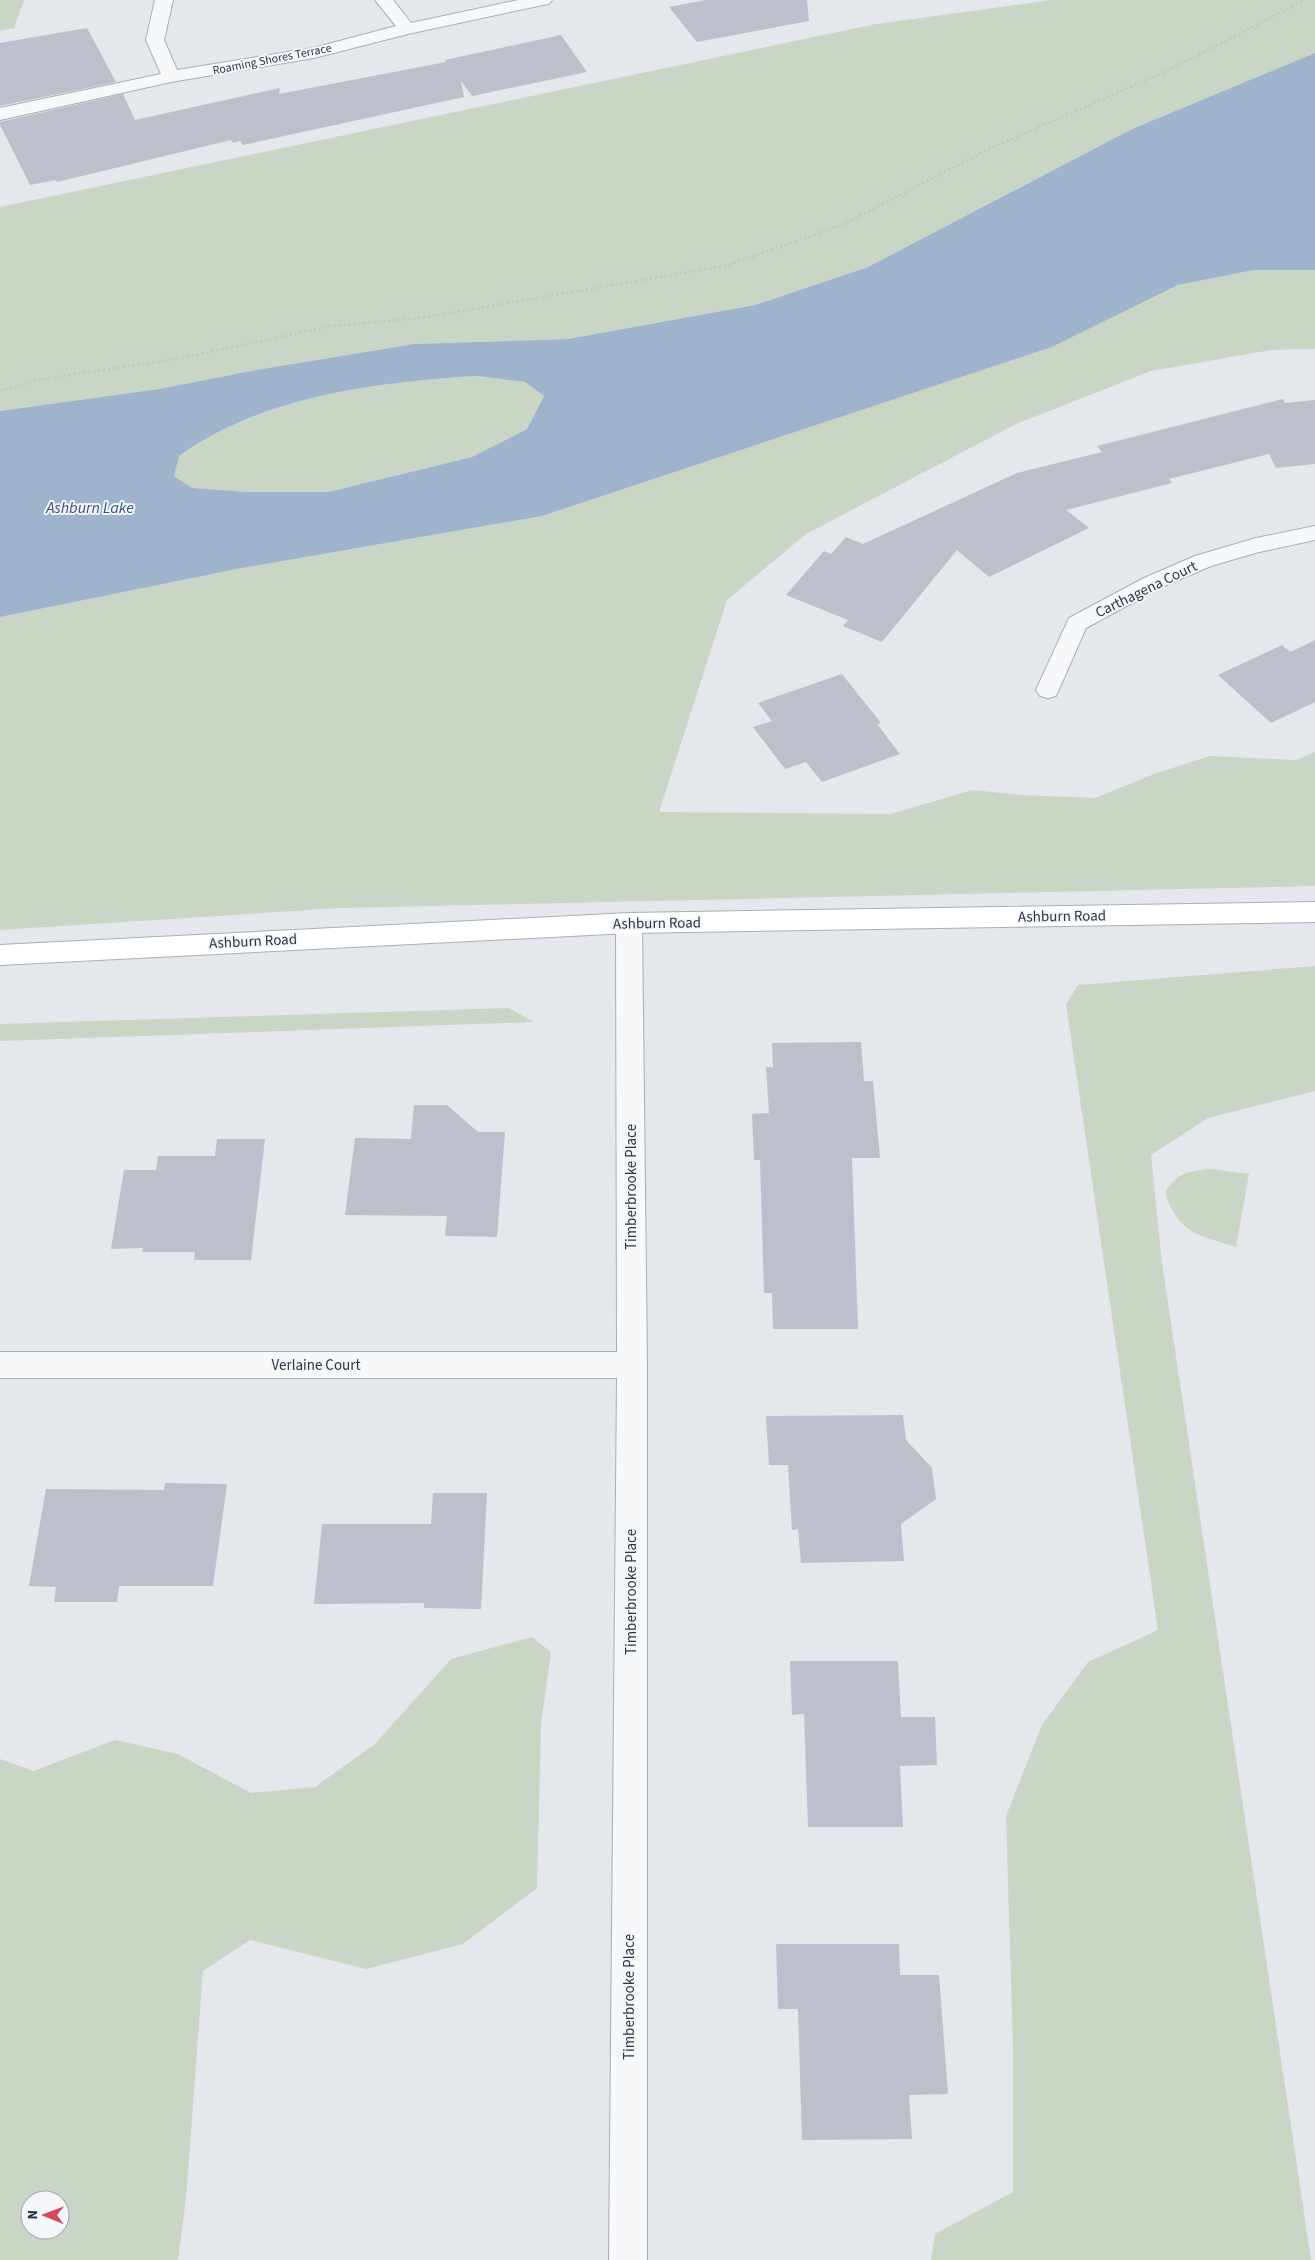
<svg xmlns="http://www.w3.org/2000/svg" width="1315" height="2260" font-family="'Source Sans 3',sans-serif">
<rect width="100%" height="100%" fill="#e4e7ec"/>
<!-- green -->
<path fill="#c9d6c5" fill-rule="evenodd" d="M0,0h24l-10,28 -14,3z
M1052,0h263v53l-183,76 -264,138 -113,38 -187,34 -154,5 -158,26 -97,19 -159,22v-204l876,-183z
M1254,270h61v79l-44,1 -120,21 -135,53 -210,110 -79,66 -68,212 232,2 81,-24 48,5 75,3 59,-24 56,-18 86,4 19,-8v134l-975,22 -340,22v-313l242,-49 300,-52 510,-169 126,-62z
M477,376l48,6 19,14 -17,33 -55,28 -144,35h-81l-55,-4 -18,-12 4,-20c84,-60 199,-74 299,-80z
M1315,966v125l-107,27 -57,37 11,108 149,997h-380l4,-26 78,-42v-145l-7,-231 36,-91 46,-63 70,-32 -92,-626 12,-19z
M509,1008l25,14 -534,19v-17z
M1211,1169l38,5 -13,73c-39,-13 -56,-12 -71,-54 12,-21 23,-22 46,-24z
M532,1637l19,15 -10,72 -4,164 -74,56 -97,25 -116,-29 -47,31 -17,228 -8,61h-178v-501l33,12 82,-31 63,14 73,39 64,-6 60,-43 76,-85zM30,2200h30v30h-30z"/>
<!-- water -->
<path fill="#9fb4cc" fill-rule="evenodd" d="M1315,53v217h-61l-76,15 -126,62 -510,169 -300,52 -242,49v-206l159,-22 97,-19 158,-26 154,-5 187,-34 113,-38 264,-138zM477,376l48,6 19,14 -17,33 -55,28 -144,35h-81l-55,-4 -18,-12 5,-20c82,-60 199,-74 298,-80z"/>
<!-- building -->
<path fill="#bbc0ca" d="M706,0h101l2,21 -112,21 -28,-35z
M87,28l29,54 -116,24v-63z
M561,35l26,37 -115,24 -11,-15 3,16 -221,48 -3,-4 -7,2 -2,-3 -174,42 -1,-2 -26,5 -30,-60v-3l123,-28 12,26 145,-32 -1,6 167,-32 -1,-2z
M1283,399l2,4 30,-3v64l-39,4 -7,-14 -100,25 3,4 -106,27 23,18 -100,49 -32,-27 -75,92 -39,-16 5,-6 -62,-25 38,-44 7,3 15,-17 17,7 154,-71 85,-21 -5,-6z
M1315,640v62l-44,21 -53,-48 64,-30 8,7z
M842,674l39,49 -4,1 23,30 -78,28 -16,-20 -21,7 -32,-42 19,-6 -14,-18z
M861,1042l3,39h9l7,77h-28l6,171h-85l-1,-36h-8l-4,-133h-6l-2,-46 17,-1 -3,-46h7l-1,-24z
M414,1105h33l31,27h27l-8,105 -52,-1 2,-20 -102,-1 10,-77 56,1z
M217,1139h48l-14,121h-57l1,-8h-53l1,-4 -32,1 13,-79h32l2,-14h57z
M903,1415l3,25 26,28 4,31 -35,25 3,37 -103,2 -3,-34 -6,1 -4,-65h-19l-3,-49z
M165,1483l62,1 -14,102h-94l-2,16h-63l2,-15 -27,-1 17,-97 118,1z
M433,1493h54l-6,116 -57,-1v-5l-110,1 8,-80h109z
M790,1661h108l3,56h34l2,48 -37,1 3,61h-95l-4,-113 -12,1z
M776,1944h123l1,31h39l9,119 -39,1 3,44 -110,1 -4,-131h-20z"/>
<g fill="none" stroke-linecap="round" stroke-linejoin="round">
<!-- minor casing -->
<g stroke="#a9aeb7" stroke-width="2">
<path id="minor" d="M155,0h18l-9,40 13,30 136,-22 83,-22 -21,-26h18l18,23 107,-23h34l-3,4 -6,1 -135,29 -94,24 -143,24 -171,38v-12l161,-34 -15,-34z
M1315,526v14l-56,12 -48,14 -51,22 -74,40 -30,68 -8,2 -8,-2 -4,-6 33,-72 75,-40 51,-22 61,-18z
M629,913l9,3 4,7 5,442v895h-38l8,-882h-617v-26h617l-1,-429 4,-7z"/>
</g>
<!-- secondary casing -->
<g stroke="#a9aeb7" stroke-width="2">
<path id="secondary" d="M1315,902v20l-686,11 -629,32v-20l629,-32z"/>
</g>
<!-- path -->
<path stroke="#c2c5cb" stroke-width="2.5" stroke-dasharray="2.5 2.5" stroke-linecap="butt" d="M0,391l37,-11 145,-22 149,-32 90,-8 308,-53 115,-41 145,-75 182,-80 134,-69"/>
<!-- minor -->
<use href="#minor" fill="#f7f8fa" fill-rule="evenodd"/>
<!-- secondary -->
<use href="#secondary" fill="#fff" fill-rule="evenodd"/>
</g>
<g text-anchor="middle" stroke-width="4" stroke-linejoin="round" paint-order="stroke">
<!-- far-street labels -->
<g font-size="12" fill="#2b3445" stroke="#f4f6f9">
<text transform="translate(272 59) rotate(-11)" y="4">Roaming Shores Terrace</text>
</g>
<!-- street labels -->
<g font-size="15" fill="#2b3445" stroke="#f4f6f9">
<text transform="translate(1146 589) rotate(-26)" y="5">Carthagena Court</text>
<text transform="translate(1062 916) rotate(-1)" y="5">Ashburn Road</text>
<text transform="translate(657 923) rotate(-1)" y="5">Ashburn Road</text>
<text transform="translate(253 941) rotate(-3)" y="5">Ashburn Road</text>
<text transform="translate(631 1187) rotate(-90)" y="5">Timberbrooke Place</text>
<text x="316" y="1370">Verlaine Court</text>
<text transform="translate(631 1592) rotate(-90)" y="5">Timberbrooke Place</text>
<text transform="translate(629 1997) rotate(-90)" y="5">Timberbrooke Place</text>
</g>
<!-- water labels -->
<g font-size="16" font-style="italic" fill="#34527a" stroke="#f4f6f9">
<text x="90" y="513">Ashburn Lake</text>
</g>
</g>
<!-- north arrow -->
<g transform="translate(45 2215) rotate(271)"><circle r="24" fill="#f4f6f9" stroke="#a4a8b1"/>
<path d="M0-4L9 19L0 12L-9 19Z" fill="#d1495b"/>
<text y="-8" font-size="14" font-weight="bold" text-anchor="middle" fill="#2b3445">N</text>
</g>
</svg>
